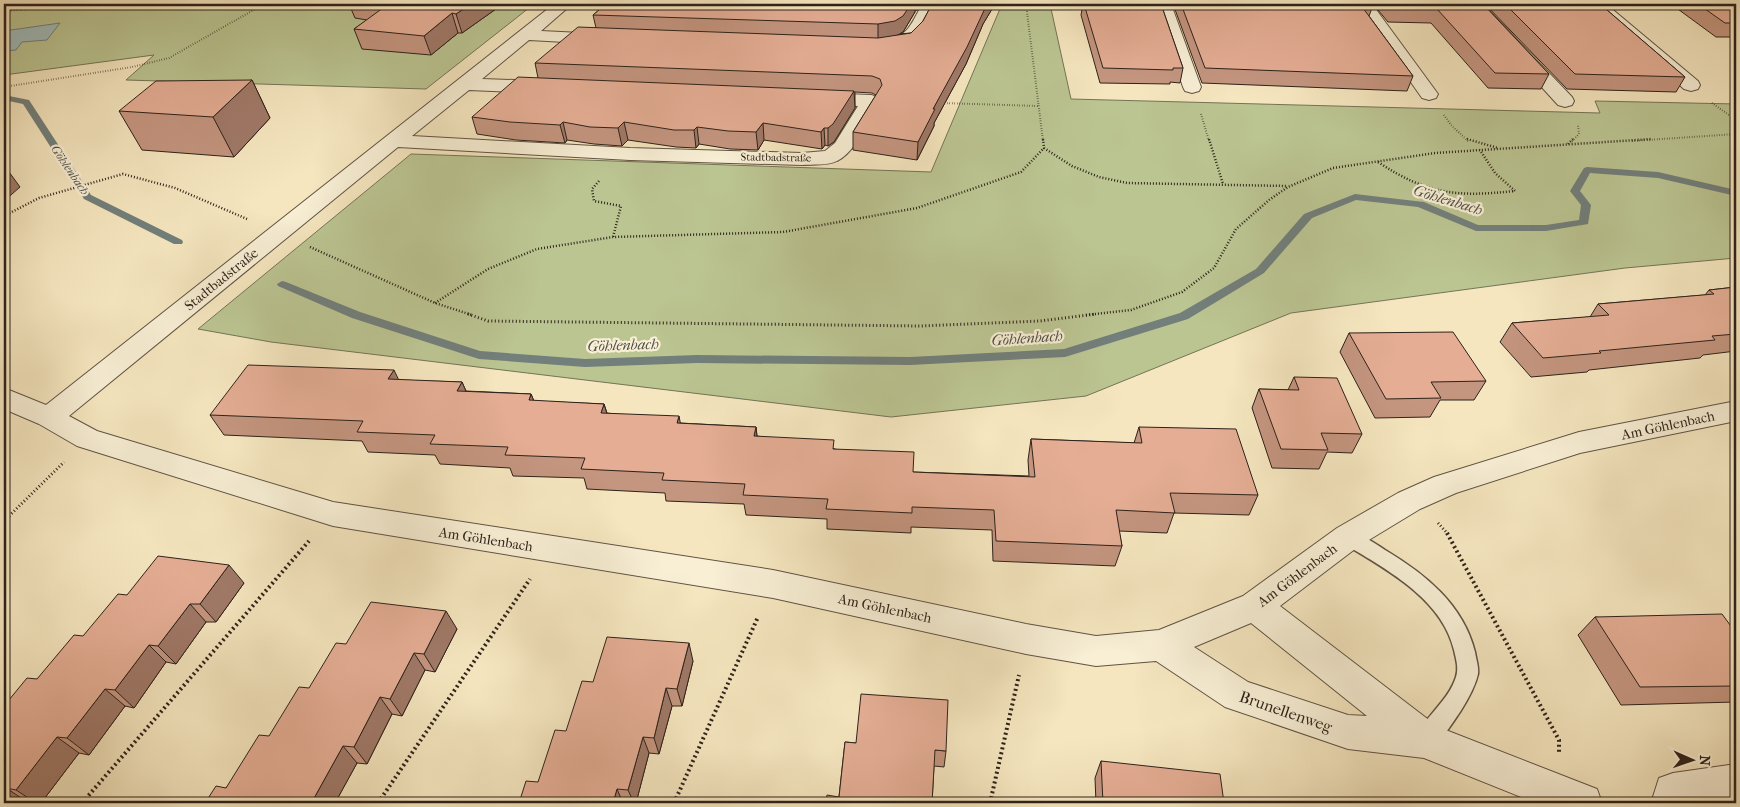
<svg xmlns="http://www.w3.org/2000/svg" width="1740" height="807" font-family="'IM FELL French Canon',serif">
<rect width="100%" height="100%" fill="#f5e6bf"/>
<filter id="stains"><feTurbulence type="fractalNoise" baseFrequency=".004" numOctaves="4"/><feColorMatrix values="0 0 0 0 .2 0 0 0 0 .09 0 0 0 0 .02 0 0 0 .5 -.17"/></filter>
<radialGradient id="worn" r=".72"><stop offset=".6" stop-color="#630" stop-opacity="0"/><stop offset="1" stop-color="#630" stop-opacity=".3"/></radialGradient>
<!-- green -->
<path fill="#bbc592" stroke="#747456" d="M4,4h530l-108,85 -300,-9 28,-25 -150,20z
M1002,4h48l21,95 529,14 -5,-12 141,3v154l-111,10 -334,45 -205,83 -195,21 -620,-75 -73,-13 213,-175 520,18z"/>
<!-- water -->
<path fill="#a0bdbc" stroke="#727f7b" d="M60,23l-13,17 -25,2 -6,8 -12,1v-20z"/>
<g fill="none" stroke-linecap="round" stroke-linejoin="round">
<!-- stream -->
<path fill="#727f7b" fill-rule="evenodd" d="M4,95l25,5 62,95 91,45 1,2 -1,2h-8l-90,-45 -61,-95 -19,-4z
M1587,167l71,5 78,18v6l-78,-18 -68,-5 -10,18 11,14 -3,19 -42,7h-70l-58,-24 -62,-7 -44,18 -48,55 -76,46 -123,38 -155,8 -213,-2 -112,4 -106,-8 -127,-41 -74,-32 -1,-2 5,-3 4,1 74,30 120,39 105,8 112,-4 213,2 154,-8 116,-36 76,-44 48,-55 51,-20 69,8 54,23h68l33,-5 2,-15 -11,-14 14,-23z"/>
<!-- lane casing -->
<g stroke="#605343" stroke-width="3">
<path id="lane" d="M1348,530c13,4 25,12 37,20 40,24 78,54 90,102 1,7 4,15 3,22 -3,13 -11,27 -18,38 -9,13 -20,32 -35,38l-8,-3 -3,-7c10,-23 34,-38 42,-63 3,-9 0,-18 -2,-27 -12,-52 -70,-82 -113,-108l-2,-5 2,-5z"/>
</g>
<!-- street casing -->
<g stroke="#605343" stroke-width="2">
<path id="street" d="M554,4h18l-31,27 61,3 6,1 3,4 -3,4 -6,1 -73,-4 -47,39 62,2 7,2 2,4 -2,4 -7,2 -75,-3 -57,46 218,12 172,5 23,-2 10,-8 23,-37 -41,-1 -7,-2 -2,-4 2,-4 7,-2 54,2 7,2 2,4c-10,17 -24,51 -43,60 -9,5 -25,3 -35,4l-172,-5 -232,-13 -329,269 28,15 236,71 440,68 253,54 70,12 63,-6 84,-34 94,-68 61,-35 36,-16 145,-45 157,-31v20l-156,32 -124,40 -36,16 -61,37 -79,60 158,121 159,62 5,14h-66l-112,-45 -76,-9 -123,-42 -69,-46 -60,5 -70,-12 -253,-56 -440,-72 -256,-80 -38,-22 -35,-15v-21l42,17zM1251,623l116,93 -19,-1 -100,-33 -54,-35z
M881,4h55l1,1c-10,22 -23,51 -53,44l-3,-4 3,-4c22,-5 25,-12 35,-31l-36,-3z
M1155,4h16l30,83 -2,4 -7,2 -7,-2 -2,-4z
M1356,4h16l66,90 -2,4 -7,2 -7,-2z
M1466,4h17l89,93 2,4 -2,4 -7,2 -7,-2z
M1589,4h17l92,77 2,4 -2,4 -7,2 -7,-2z
M1736,764v38l-85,1 8,-25 14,-5z"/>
</g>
<!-- path-far3 -->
<path stroke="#2e221a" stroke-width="2" stroke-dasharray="0.5 2" stroke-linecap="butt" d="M245,4l15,2
M1026,4l17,137
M990,7l36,1
M4,11l92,-7
M4,87l128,-20 37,-9 95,-54
M942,103l96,3
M1712,103l24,17
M1201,114l8,27
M1444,115l7,10 17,16
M1572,141l7,-7 -1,-9
M1632,141l104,-7"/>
<!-- path-far2 -->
<path stroke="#2e221a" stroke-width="2.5" stroke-dasharray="1 2" stroke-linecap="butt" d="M1043,139l1,9 28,18 27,11 28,6 160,3
M1209,139l14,45
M1467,139l31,9
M1568,144l5,-5
M1378,162c50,33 79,35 137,29l-20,-18 -15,-23
M599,181l-7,8 2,12 27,5 -8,31
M4,216l35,-18 84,-24 52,14 72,31
M310,247l125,56 37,12
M435,303l53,-34 49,-20 76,-12 170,-5 134,-24 104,-36 23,-24
M1086,315l45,-5 51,-18 32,-24 22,-39 33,-29 19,-13 45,-19 102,-15 217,-14"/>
<!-- path-far1 -->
<path stroke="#2e221a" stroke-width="3" stroke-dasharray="1 2.5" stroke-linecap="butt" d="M468,314l20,7 432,5 120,-5 56,-7
M4,521l60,-59
M1438,523l10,11"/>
<!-- path -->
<path stroke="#2e221a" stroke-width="4" stroke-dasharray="2 3" stroke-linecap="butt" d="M1447,533l112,207v12
M82,803l227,-262
M378,803l152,-224
M674,803l84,-186
M990,803l29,-128"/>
<!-- lane -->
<use href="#lane" fill="#f8efd5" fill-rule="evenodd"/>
<!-- street -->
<use href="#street" fill="#f8efd5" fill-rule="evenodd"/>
</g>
<!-- wall -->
<path fill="#c4957f" stroke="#2e221a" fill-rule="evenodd" d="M349,4h154l-41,29h-4l-27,22 -69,-6 -8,-20 13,-9 -12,-2z
M606,4h389l-12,20 -17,40 -32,59v3l-17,34 -64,-10v-18l23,-37 -4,-2 -17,-1v16l-21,34 -6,4 -3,-1 -3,4 -58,-9 -6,10 -28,-1 -31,-5 -3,4 -20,-1 -48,-7 -6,6 -28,-2 -27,-4 -2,3 -49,-3 -39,-6 -5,-17 66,-39 -3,-15 61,-35 -3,-13zM915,4h17l-9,17 -12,12 -13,1 5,-2 12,-20z
M1083,4h78l22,64 -3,15 -10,-1v2l-70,-1 -19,-68z
M1173,4h195l4,4 -3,8 44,60 -6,15 -205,-8z
M1373,4h110l66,70 -8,15 -53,-1 -57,-65 -43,-1z
M1485,4h115l85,73 -9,15 -109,-3z
M1671,4h65v33h-20z
M252,80l18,38 -36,39 -92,-7 -23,-39z
M1736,287v64l-33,4 -3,3 -111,12 -2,2 -56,5 -31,-35 12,-19 78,-6 8,-13 107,-9 4,-5z
M1349,333l137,48 -12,19h-34l-10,17 -55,1 -35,-66z
M1294,377l68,57 -10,19 -25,-1 -8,17 -47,-1 -20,-60 7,-19 29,1z
M398,380l64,2 4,9 65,3 3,7 70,3 3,9 73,10 76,4 1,9 78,13 78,23 116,4 -1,-16 3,-21 103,4 5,-16 119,68 -9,20 -75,-2 -7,20 -48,-2 3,15 -7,20 -122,-5 -1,-31 -81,-3v6l-84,-4v-10l-81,-4 -2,-11 -78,-3 -1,-8 -78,-4 -3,-11 -71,-2 -3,-8 -70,-4 -5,-9 -67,-3 -6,-11 -138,-6 -14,-20z
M244,583l-28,39h-10l-30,42 -10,-2 -32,46 -9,-2 -36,49 -10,-2 -38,50h-37v-97l33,-27 90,-84z
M1595,617l141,16v69l-115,3 -43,-70z
M457,629l-22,43 -10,-2 -23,46 -10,-2 -25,50 -10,-1 -22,40h-130l21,-15 120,-144z
M693,661l-11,45h-10l-13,48 -10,-1 -13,50h-117l19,-21 28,-51z
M845,742l101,9 -2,16 -10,-1 -2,37 -93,-6z
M1101,761l123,42h-128l-1,-25z"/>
<!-- shaded-wall -->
<path fill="#a07968" stroke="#2e221a" d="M471,4h32l-41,29 -6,-19z
M911,4h4v8l-12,20 -9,5 -16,3v-16z
M987,4h8l-12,20 -17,40 -32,59v3l-17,34 1,-18 15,-33z
M452,13l6,20 -27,22 -7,-19z
M252,80l18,38 -36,39 -21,-40z
M854,91l1,17 -21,34 -6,4v-18z
M563,122l4,18 -2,3 -5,-18z
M624,122l4,18 -6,6 -4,-18z
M763,123l1,17 -6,10 -2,-18z
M697,127l2,17 -3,4 -2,-18z
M824,128l1,17 -3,4 -1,-17z
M4,165l16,22 -16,14z
M394,370l10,21 -16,-12z
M462,382l9,21 -14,-12z
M531,394l8,20 -10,-14z
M604,404l6,20 -9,-11z
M679,416l4,21 -6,-14z
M756,427l2,20 -4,-11z
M229,565l15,18 -28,39 -16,-18z
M190,604l16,18 -30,42 -18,-18z
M446,611l11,18 -22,43 -11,-18z
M689,643l4,18 -11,45 -5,-17z
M149,645l17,17 -32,46 -19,-18z
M414,653l11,17 -23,46 -12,-17z
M666,688l6,18 -13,48 -5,-16z
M105,689l20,17 -36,49 -22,-17z
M380,697l12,17 -25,50 -13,-17z
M57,737l22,16 -38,50h-5l-20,-13z
M643,737l6,16 -13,50h-2l-6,-13z
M343,746l14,17 -22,40h-19l-3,-3z
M6,788l23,15h-25v-13z
M617,789l6,14h-10z
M302,798l5,5h-8z"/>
<!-- building -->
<path fill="#e4ad94" stroke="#2e221a" d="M380,4h91l-15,10 -4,-1 -28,23 -70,-7 33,-24z
M606,4h305l-8,12 -8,5 -17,3 -285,-9z
M932,4h55l-20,43 -34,62h2l-17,33 -65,-10 29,-47 -2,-6 -8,-3 -337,-13 43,-36 300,11 33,-5 12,-12z
M1084,4h77l22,64h-10v2l-70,-2z
M1181,4h187l4,4h-9l50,68 -208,-8z
M1390,4h93l66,70 -54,-1 -58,-64 -44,-1z
M1505,4h95l85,73 -110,-3z
M1698,4h38v19h-11z
M518,77l336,14 -21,33 -5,4h-4l-3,4 -58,-9 -7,9 -28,-1 -31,-4 -3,3h-20l-50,-8 -6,6 -28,-1 -27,-5 -3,3 -50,-3 -38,-5z
M252,80l-39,37 -94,-6 37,-30z
M1736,287v47l-24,2 3,4 -116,11 2,2 -58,5 -31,-35 97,-8 -11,-11 116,-10 -5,-4z
M1453,332l33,49 -55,1 10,16 -55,1 -37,-66z
M248,365l146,5 -6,9 74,3 -5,9 74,3 -2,6 75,4 -3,9 78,3 -2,7 79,4 -2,9 80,4 -1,9 81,3 -1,20 122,5 -4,-38 111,4 -3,-16 97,2 22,66 -88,-2 5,20 -59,-3 6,36 -126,-5 -2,-31 -82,-3v6l-86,-4 2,-10 -85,-4 2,-11 -83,-4 2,-7 -83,-4 4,-11 -80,-3 3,-8 -78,-3 5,-9 -78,-3 6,-11 -153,-6z
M1294,377l43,1 25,56 -41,-1 7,17 -47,-1 -22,-60 40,1z
M158,556l71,9 -29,39h-10l-32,42 -9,-1 -34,45 -10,-1 -38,49 -10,-1 -41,53 -10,-2 -2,2v-84l23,-28 10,1 37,-44 9,1 35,-42 9,1z
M371,602l75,9 -22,43 -10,-1 -24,46 -10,-2 -26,50 -11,-1 -30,54 -11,-2 -3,5h-94l11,-17 10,2 33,-53 10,1 30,-49 10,1 27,-45 10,1z
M1722,614l14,19v53l-96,1 -45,-70z
M607,637l82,6 -12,46 -11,-1 -12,50 -11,-1 -15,53 -11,-1 -4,14h-94l7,-22 12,1 17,-52 11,1 16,-50 11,1z
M861,694l87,6 -2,51 -11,-1 -3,53h-106l1,-8 12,2 6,-55 11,1z
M1101,761l119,13 4,29h-121z"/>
<g text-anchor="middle" stroke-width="4.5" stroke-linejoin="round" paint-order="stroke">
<!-- far-street labels -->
<g font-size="11" fill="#2e221a" stroke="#f8efd5">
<text transform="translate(776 157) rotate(1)" y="4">Stadtbadstraße</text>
</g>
<!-- far-water labels -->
<g font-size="12" font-style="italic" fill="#50504b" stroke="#f8efd5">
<text transform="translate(70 170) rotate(56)" y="4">Göhlenbach</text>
</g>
<!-- street labels -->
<g font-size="14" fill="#2e221a" stroke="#f8efd5">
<text transform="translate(221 279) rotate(-39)" y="5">Stadtbadstraße</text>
<text transform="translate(1668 425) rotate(-12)" y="5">Am Göhlenbach</text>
<text transform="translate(486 539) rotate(9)" y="5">Am Göhlenbach</text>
<text transform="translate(1297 575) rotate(-37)" y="5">Am Göhlenbach</text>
<text transform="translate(885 608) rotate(12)" y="5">Am Göhlenbach</text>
</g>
<!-- water labels -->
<g font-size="15" font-style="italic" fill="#50504b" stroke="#f8efd5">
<text transform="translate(1448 200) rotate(17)" y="5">Göhlenbach</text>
<text transform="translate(1027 338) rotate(-4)" y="5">Göhlenbach</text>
<text transform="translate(623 345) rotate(-2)" y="5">Göhlenbach</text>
</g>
<!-- near-street labels -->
<g font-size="16" fill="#2e221a" stroke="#f8efd5">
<text transform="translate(1286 711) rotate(19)" y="6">Brunellenweg</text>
</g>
</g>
<!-- margin -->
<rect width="1740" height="807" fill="none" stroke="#f5e6bf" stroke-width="20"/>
<rect x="5" y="5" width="1730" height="797" fill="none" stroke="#2e221a" stroke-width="2.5"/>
<rect x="10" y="10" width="1720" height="787" fill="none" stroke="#2e221a"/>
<!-- north arrow -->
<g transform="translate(1692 760) rotate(92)" stroke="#f8efd5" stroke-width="4" paint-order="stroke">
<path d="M0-4L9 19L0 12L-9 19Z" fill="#2e221a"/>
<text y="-8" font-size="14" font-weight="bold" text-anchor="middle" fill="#2e221a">N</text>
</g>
<rect width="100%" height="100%" filter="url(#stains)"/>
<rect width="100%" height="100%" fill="url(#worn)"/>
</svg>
